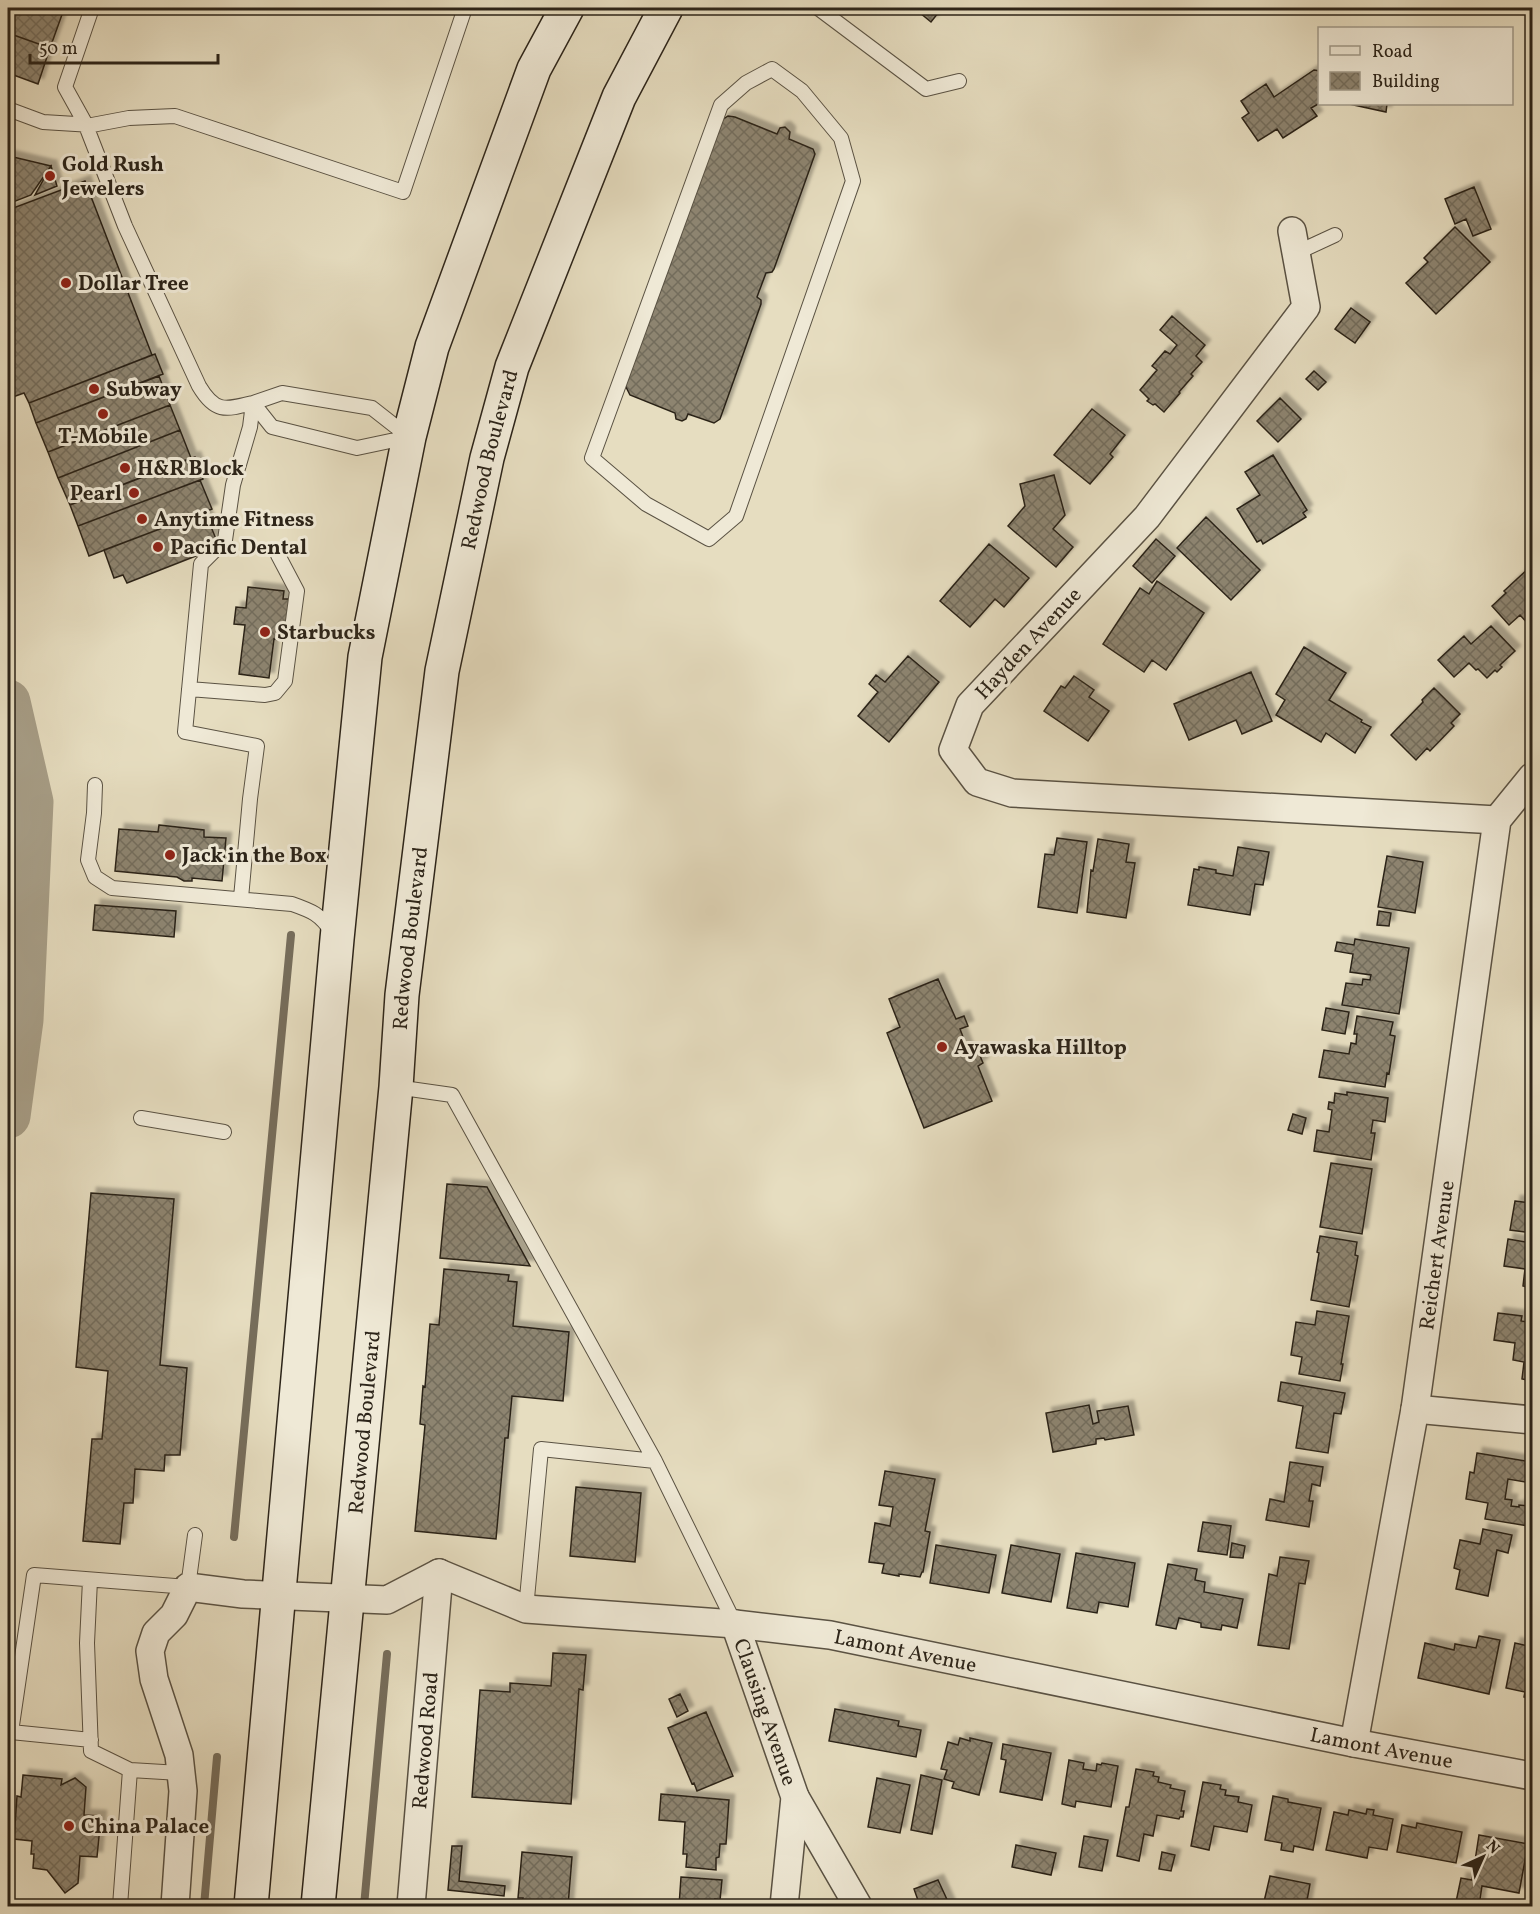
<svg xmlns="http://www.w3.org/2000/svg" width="1540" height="1914" font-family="Vollkorn,serif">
<defs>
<pattern id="building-cross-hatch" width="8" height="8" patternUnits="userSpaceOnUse" patternTransform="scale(1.5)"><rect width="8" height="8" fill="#8d8470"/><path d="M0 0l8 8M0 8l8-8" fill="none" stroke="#736c5b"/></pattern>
<filter id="shadow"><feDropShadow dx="5.5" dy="-5.5" stdDeviation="1.5" flood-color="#0004"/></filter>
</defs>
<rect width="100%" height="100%" fill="#e6ddc0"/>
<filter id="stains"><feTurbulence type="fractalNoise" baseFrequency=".00333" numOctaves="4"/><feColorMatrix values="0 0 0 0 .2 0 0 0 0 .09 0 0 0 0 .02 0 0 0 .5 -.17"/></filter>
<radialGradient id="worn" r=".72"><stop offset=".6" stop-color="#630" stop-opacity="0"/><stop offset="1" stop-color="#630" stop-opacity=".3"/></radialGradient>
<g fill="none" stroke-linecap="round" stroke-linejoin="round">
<!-- stream -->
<path stroke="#766d5b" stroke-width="8" d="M234,1537l57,-602
M204,1906l13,-149
M364,1906l23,-252"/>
<!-- river -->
<path stroke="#a79e87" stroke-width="45" d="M8,702l23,100 -10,218 -13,96"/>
</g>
<!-- building -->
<path fill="url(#building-cross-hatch)" stroke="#2c2419" stroke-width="1.5" filter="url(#shadow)" d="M8,8h51l5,1 -14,39 -42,-15z
M914,8h28l-11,14z
M8,33l42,15 -12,36 -30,-11z
M1314,70l6,1v32l-9,5 6,8 -34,22 -6,-9 -19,12 -16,-23 7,-5 -8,-12 25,-17 8,13z
M1349,104h38l-1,8z
M728,116l7,1 42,17 3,-6 5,-1 5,5 -1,7 24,10 2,5 -41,115 -2,3 -6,1 -9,24 4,3v4l-41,115 -6,4 -26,-9 -2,5 -4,2 -6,-2 -1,-6 -45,-18 -5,-10 97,-265z
M9,156l42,10 -20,29 -23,9v-43z
M51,166l6,20 -22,9z
M85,181l67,174 -123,48 -5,-10 -14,5 -2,-8v-180z
M1474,187l17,42 -18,7 -7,-17 -11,5 -10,-25z
M1455,227l35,35 -54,52 -30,-31 22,-21 -4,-4z
M1351,308l19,14 -15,21 -20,-14z
M1172,316l33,29 -9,11 6,6 -11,12 2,2 -14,16 1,1 -16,19 -9,-8 -2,1 -6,-4 2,-2 -9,-9 17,-20 -5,-4 13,-15 5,3 7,-9 -17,-15z
M155,354l8,20 -127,49 -7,-20z
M1314,371l12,11 -8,8 -12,-11z
M159,376l11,29 -122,47 -12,-29z
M1280,398l21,21 -23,23 -21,-21z
M170,405l10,25 -122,48 -10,-26z
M1092,409l33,26 -15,19 3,3 -23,27 -36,-29z
M180,430l11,28 -121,47 -12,-27z
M1273,455l34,55 -4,3 3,4 -43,27 -2,-4 -4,2 -20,-33 23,-14 -15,-23z
M195,457l8,22 -125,47 -8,-21z
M1054,475l11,40 -12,14 20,18 -17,20 -48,-41 17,-20 -5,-22z
M200,480l12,29 -123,47 -11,-30z
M205,512l11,27 -13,5 3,8 -79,31 -4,-8 -9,3 -10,-28z
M1206,517l54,53 -29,30 -54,-52z
M1156,539l19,17 -23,27 -19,-17z
M989,544l40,34 -25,29 -9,-8 -25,28 -30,-26z
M1530,567l2,3v56l-1,1 -11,-12 -11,10 -17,-19 14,-13 -2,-2z
M1157,581l47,32 -38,57 -14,-10 -8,12 -41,-28 37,-56 9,6z
M248,587l36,4 -1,8h7l-5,42 -11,-2 -5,39 -30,-4 6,-49 -11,-1 2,-17 10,1z
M1491,626l24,25 -15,14 2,2 -5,5 -2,-2 -8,8 -9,-9 -2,1 -7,-7 -15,14 -16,-17 26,-24 7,8z
M1304,647l42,26 -17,27 33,20 -1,2 10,5 -16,26 -29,-20 -5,9 -45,-27 9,-15 -9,-6z
M908,656l31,26 -50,60 -31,-26 20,-24 -9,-8 7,-9 9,7z
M1251,672l21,49 -30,13 -6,-14 -47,20 -15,-36z
M1074,676l20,14 -5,7 20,14 -21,30 -44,-30 17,-25 4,2z
M1434,688l26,26 -9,9 3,3 -24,25 -3,-3 -11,12 -25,-25 32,-33 -1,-2z
M159,825l45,5v7l22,1 -4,43 -30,-3v3h-8l-7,-4 -62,-6 4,-42 39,3z
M1057,838l30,4 -10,71 -39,-6 7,-53 9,1z
M1098,839l31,5 -3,18 9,1 -9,55 -39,-6 4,-42 2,1z
M1238,847l31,5 -6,33 -8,-1 -5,31 -62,-10 6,-36 5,1v-3l17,3v3l17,3z
M1387,856l36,6 -8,51 -37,-6z
M95,905l81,6 -2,26 -81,-7z
M1379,911l12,2 -2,13 -12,-1z
M1355,939l54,9 -10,66 -57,-9 4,-22 16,2 1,-6 7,1 1,-5 -21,-3 3,-18 -18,-3 2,-9 17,3z
M938,979l18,40 8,-3 4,10 -8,3 10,26 8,-4 5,12 -5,3 14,35 -68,27 -37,-95 13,-6 -11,-28z
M1326,1008l23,4 -4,22 -23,-4z
M1357,1016l36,6 -3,13 5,1 -6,38 -2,-1 -2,14 -66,-10 5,-27 25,4 2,-11 5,1 1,-10h-3z
M1347,1092l41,6 -3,24 -12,-2 -2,13h4l-4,27 -57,-9 3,-21 12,2 3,-22 -4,-1 1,-7 5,1 1,-10 12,2z
M1531,1097h1v35l-6,-1z
M1293,1114l13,4 -4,16 -14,-4z
M1331,1163l41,6 -10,65 -42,-7z
M447,1184l40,3 43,79 -90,-8z
M91,1193l83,6 -14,166 27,3 -7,87h-15l-1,16 -29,-2 -2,34h-9l-4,41 -37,-3 9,-102h10l6,-68 -32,-4z
M1515,1201l17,2v-2v32l-22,-3z
M1320,1236l37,6 -2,13 3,1 -9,51 -38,-7 8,-47 -2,-1z
M1508,1239l24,4v45l-9,-2 2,-17 -21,-3z
M444,1269l65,6 -1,6 9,1 -4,44 56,6 -6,69 -51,-5 -4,42h-3l-9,101 -81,-8 10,-106 -5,-1 3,-38 2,1 5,-63 9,1z
M1317,1311l32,5 -8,48h2l-3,17 -41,-7 3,-17 -11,-2 5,-33 19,3z
M1498,1313l24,3 -1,5 11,2v58l-10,-2 2,-17 -11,-2 2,-17 -21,-3z
M1281,1382l64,11 -4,21 -7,-1 -6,40 -32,-5 7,-42 -25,-5z
M1089,1405l4,19 6,-2 -2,-11 31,-5 6,29 -29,5 -1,-2 -8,1v5l-43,8 -7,-39z
M1477,1453l55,9 -1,21 -23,-4 -3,20 7,1 -1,6 8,1v-2l12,1 -3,20 -43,-7 3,-16 -22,-4 4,-27 4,1z
M1290,1462l33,5 -3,19 -8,-2 -3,17h4l-4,26 -43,-7 4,-21 14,3z
M885,1471l50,8 -10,52 5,1 -7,40h-1l-2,5 -21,-3v2l-17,-3 2,-9 -15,-2 6,-39 15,3 3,-19 -14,-2z
M576,1487l65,6 -6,69 -65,-6z
M1203,1522l28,4 -4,29 -29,-4z
M1483,1529l29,6 -4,18 -11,-3 -9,46 -32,-7 4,-19 -6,-2 6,-28 20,4z
M1232,1543l13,3 -2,12 -13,-1z
M936,1545l60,10 -7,38 -59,-10z
M1011,1545l49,9 -9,48 -49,-9z
M1076,1553l59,10 -7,44 -29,-5 -2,11 -30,-5z
M1280,1557l29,4 -4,23 -6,-1 -10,66 -31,-4 11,-71 8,2z
M1168,1564l29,5 -2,11 10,2 -1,10 39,7 -6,29 -15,-3 -1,5 -20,-3v-4l-22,-5 -3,11 -20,-4z
M1479,1636l21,4 -11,54 -71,-16 7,-35 29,7 1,-6 21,4z
M1515,1643l17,4v52l-8,-2 1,-5 -19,-4z
M553,1653l33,2 -3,35 -4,-1 -8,115 -99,-7 8,-107 30,2v-9l41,3z
M680,1694l8,17 -11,6 -8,-18z
M835,1709l64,12 -1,5 23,4 -5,27 -87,-16z
M706,1712l27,64 -36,15 -3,-8 -2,1 -24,-56z
M960,1738l10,3v-3l22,5 -13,52 -27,-7 2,-6 -10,-3 3,-9 -6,-1 7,-27 10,3z
M1003,1744l48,9 -9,47 -42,-8 6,-32 -5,-1z
M1069,1760l15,3 -1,6 13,2 1,-7 4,1 1,-2 16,3 -7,41 -35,-6 -1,6 -13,-3z
M1136,1769l18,3 -1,4 6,1 -1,5 13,3 -1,3 15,3 -4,20h3l-1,6h-3l-1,2 -22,-4 -4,21 -9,-2 -5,27 -22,-5 9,-49h3z
M23,1775l39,4 -1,6 14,-7 11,9 -2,28 17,1 -4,41 -17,-1 -2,27 -13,10 -18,-23 -14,-2 1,-14h-3l1,-13 -18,-2 3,-43 4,1z
M921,1775l21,5 -10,54 -21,-4z
M877,1778l33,7 -10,48 -32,-6z
M1203,1782l18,3 -1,4 6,1 -1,5 14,2 -1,5 14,3 -5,27 -33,-6 -5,24 -18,-4z
M661,1794l68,6 -3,44h-6l-1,13 -3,1v12l-30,-3 1,-13h-4l2,-32 -26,-2z
M1273,1796l15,3v3l33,6 -8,42 -19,-4 -1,6 -12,-2 1,-7 -17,-3z
M1367,1809l7,1 -1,5 20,4 -6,31 -18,-3 -2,11 -41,-8 8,-38 14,3 1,-5 17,4z
M1417,1823l45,9 -6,31 -59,-11 5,-27 14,3z
M1479,1835l49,9 -9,49 -37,-7 -3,20 -23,-4 5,-24 11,2z
M1084,1836l24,4 -6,31 -23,-4z
M1016,1845l40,8 -5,22 -39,-8z
M452,1846h10l-3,35 46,5 -1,10 -56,-6z
M522,1852l50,5 -4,49h-46l1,-8h-5z
M1162,1852l13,3 -4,16 -12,-2z
M1270,1876l40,8 -4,22h-43z
M681,1877l41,3 -2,20 -5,-1 -1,7h-35z
M938,1880l12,26h-30l-6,-17z"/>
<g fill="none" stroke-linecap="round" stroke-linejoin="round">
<!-- lane casing -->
<g stroke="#5a5243" stroke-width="16">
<path id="lane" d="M92,8l-27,79 20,36 40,103 74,160c16,27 26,24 54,17l-3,24 -17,58 -8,55 -24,24 -16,168 72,14 -7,53 -9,99
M818,8l108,81 33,-8
M772,69l30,22 39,47 12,43 -117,335 -27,23 -63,-35 -54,-46 129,-353 25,-22z
M8,109l35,13 49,3 37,-7 46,-2 228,76 62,-184
M1296,253l39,-18
M282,393l90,15 37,29 -52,11 -85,-21 -19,-24z
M189,689l76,6 10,-2 10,-12 12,-90 -19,-36
M95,785l-1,28 -6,47 7,17 17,11 180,16c20,7 28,10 40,28
M396,1087l56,8 203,366 80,163
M141,1118l83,14
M90,1580l-3,63 4,108 39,19 50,3
M526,1609l15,-160 114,12
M91,1740l-80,-8 23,-157 154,12 7,-52
M120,1906l10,-136"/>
</g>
<!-- street casing -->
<g stroke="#5a5243" stroke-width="30">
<g id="street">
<path d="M1292,231l14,76 -159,210 -177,188 -17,45 24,32 35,11 485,27"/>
<path d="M1415,1409l117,11"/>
<path id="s1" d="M735,1624l60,173 -11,109"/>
<path id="s2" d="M1354,1743l61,-334 82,-589 35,-43"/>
<path d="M795,1797l63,109"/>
<path id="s3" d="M175,1906l8,-115 -4,-36 -25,-76 -4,-28 6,-18 18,-18 14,-28 55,7 144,6 52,-27 87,36 209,15 95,11 524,108 178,33"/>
<path id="s4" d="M411,1906l28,-333"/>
</g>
</g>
<!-- secondary casing -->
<g stroke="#2c2419" stroke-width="36">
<g id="secondary">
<path d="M251,1906l86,-967 28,-282 44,-220 23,-90 102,-278 33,-61"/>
<path id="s5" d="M318,1906l78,-819 6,-92 40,-324 45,-213 25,-91 107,-270 47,-89"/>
</g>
</g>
<!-- lane -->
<use href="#lane" stroke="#efe9d6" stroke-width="14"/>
<!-- street -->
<use href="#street" stroke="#efe9d6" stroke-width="27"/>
<!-- secondary -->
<use href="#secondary" stroke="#efe9d6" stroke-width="33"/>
</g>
<!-- markers -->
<g fill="#8f2418" stroke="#efe9d6" stroke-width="2">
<circle cx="50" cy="176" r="6"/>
<circle cx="66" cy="283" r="6"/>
<circle cx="94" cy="389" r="6"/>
<circle cx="103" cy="414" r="6"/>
<circle cx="125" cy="468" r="6"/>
<circle cx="134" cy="493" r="6"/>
<circle cx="142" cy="519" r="6"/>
<circle cx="158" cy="547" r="6"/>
<circle cx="265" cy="632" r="6"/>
<circle cx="170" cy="855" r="6"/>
<circle cx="942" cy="1047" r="6"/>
<circle cx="69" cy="1826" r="6"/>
</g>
<g text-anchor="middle" stroke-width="6" stroke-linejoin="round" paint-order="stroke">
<!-- poi labels -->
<g font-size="21" font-weight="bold" fill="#2c2419" stroke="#efe9d6" text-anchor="start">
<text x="62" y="171">Gold Rush<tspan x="62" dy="24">Jewelers</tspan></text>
<text x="78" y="290">Dollar Tree</text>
<text x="106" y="396">Subway</text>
<text x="103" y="443" text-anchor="middle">T-Mobile</text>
<text x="137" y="475">H&amp;R Block</text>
<text x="122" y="500" text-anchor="end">Pearl</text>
<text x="154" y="526">Anytime Fitness</text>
<text x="170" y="554">Pacific Dental</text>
<text x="277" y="639">Starbucks</text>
<text x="182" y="862">Jack in the Box</text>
<text x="954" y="1054">Ayawaska Hilltop</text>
<text x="81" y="1833">China Palace</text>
</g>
<!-- street labels -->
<g font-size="21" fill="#2c2419" stroke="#efe9d6">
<text dy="7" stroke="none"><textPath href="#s5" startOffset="1458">Redwood Boulevard</textPath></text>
<text transform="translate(1028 643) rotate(-47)" y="7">Hayden Avenue</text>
<text dy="7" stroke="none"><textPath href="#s5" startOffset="972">Redwood Boulevard</textPath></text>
<text dy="7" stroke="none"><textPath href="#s2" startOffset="495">Reichert Avenue</textPath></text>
<text dy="7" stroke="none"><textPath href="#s5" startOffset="486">Redwood Boulevard</textPath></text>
<text dy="7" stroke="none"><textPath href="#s3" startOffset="1070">Lamont Avenue</textPath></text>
<text dy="7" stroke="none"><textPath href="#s1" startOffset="93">Clausing Avenue</textPath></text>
<text dy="7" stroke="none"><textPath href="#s4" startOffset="166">Redwood Road</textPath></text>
<text dy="7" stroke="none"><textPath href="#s3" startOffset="1556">Lamont Avenue</textPath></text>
</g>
</g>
<!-- margin -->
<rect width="1540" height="1914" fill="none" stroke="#e6ddc0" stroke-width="30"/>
<rect x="9" y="9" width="1522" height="1896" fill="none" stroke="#2c2419" stroke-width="3"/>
<rect x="15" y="15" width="1510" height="1884" fill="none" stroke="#2c2419" stroke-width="1.5"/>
<!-- legend -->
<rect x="1318" y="27" width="195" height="78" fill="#efe9d6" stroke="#a19a8a" stroke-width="1.5"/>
<rect x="1330" y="46" width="30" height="9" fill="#efe9d6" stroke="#a19a8a" stroke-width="1.5"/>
<text x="1372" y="57" font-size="18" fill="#2c2419">Road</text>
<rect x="1330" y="72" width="30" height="18" fill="url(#building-cross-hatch)" stroke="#a19a8a" stroke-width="1.5"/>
<text x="1372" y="87" font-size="18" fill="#2c2419">Building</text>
<!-- north arrow -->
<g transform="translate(1483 1857) rotate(45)" stroke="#efe9d6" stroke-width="4.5" paint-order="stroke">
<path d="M0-4.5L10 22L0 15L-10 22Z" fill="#2c2419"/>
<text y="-9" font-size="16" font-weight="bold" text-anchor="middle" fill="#2c2419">N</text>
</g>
<!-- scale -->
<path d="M30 54v9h188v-9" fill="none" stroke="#2c2419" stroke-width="3"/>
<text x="39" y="54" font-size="18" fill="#2c2419" stroke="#efe9d6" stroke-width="4.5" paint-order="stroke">50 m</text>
<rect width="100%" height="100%" filter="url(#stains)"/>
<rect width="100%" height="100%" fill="url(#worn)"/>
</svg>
